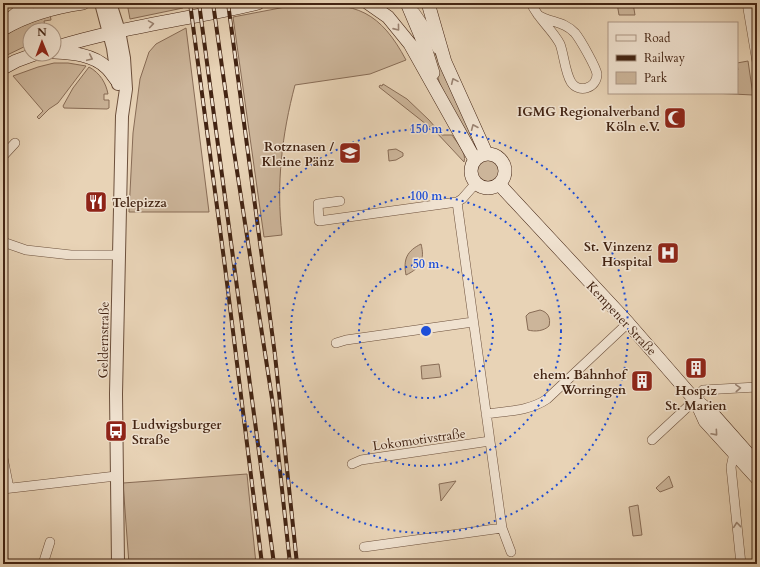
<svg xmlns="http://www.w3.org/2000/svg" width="760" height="567" font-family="Cardo,serif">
<rect width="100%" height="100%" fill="#e8d3b6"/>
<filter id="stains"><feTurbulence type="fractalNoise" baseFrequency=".005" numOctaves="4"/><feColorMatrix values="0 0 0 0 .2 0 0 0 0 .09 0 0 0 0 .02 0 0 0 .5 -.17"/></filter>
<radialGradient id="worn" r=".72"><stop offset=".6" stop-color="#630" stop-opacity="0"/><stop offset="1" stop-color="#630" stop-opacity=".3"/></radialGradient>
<!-- green -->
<path fill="#ccb59a" stroke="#886c56" d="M127,3h55l1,5 -53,11z
M617,3h16l2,12h-16z
M301,4l2,3c53,-7 78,6 103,53l-36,14 -75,11c-13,49 -19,99 -13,150l-18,2 -31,-220z
M50,14l1,6 -7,1 2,9h-16v14l-27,13v-20l20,-13z
M186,28l23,184h-80l4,-79 7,-54 9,-27 7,-8z
M430,43l46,95 -8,4 -28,-58 -13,-40z
M748,61l5,34 -41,-2h25v-22l1,-1 -1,-7z
M54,63h14l18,3 -28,37 -9,6 -10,10 -2,-2 6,-6 -30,-35 25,-9z
M89,67c11,6 17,16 19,27h-4v6h5v8l-2,1 -43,-1 -1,-2 10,-18z
M383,84l24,15 22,21 13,15h10c5,8 15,18 12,27l-28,-30 -57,-45 1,-2 2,1z
M396,149l7,4v3l-7,4 -7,1 -1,-11z
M476 171a12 12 0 1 1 24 0a12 12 0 1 1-24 0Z
M421,244c4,15 0,24 -15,31 -3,-16 1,-24 15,-31z
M540,310c8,2 11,8 9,16 -5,5 -14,6 -21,4l-2,-14 3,-3z
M439,364l2,13 -19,2 -1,-13z
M247,474l9,90h-127l-6,-81z
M669,476l4,11 -13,5 -4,-4z
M456,481l-15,20 -2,-17z
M638,505l4,30 -9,1 -4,-29z"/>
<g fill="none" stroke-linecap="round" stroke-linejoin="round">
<!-- minor casing -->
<g stroke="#6c503c" stroke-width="10">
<path id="minor" d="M531,3c7,16 21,26 29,41 4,11 5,28 11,38 8,12 26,6 26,-8 -1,-7 -17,-35 -22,-41 -11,-12 -24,-10 -37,-18
M747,3l10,59
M415,12l11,16 11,21
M3,156l12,-13
M476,183l-14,16 -5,3 45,326 9,24
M340,201l-22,3 1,17 138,-19
M3,242l23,8 45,5h48
M336,343l10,-3 127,-18
M486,414c20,-3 44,-3 61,-15l81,-76
M652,440l43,-40 8,-10 54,-3
M734,453l-3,14 10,97
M3,458l6,30
M352,464l9,-4 129,-19
M3,489l113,-13
M364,547l138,-19
M43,564l7,-22"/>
</g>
<!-- tertiary casing -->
<g stroke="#6c503c" stroke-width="14">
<path id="tertiary" d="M101,3l12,45 5,36
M110,3l9,28 5,27 2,31 -4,27 -6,278 2,170"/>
</g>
<!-- secondary casing -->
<g stroke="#432413" stroke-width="14">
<path id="secondary" d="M368,3l20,14 22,27 65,116
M407,3l16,38 10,32
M428,3l17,59 41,91
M9,20l20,-17
M3,29c25,-15 52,-22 80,-26
M54,48c67,-21 136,-29 204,-45
M54,52c18,1 39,2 53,16 4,4 7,9 11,14
M3,68l13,-7 19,-7
M471 171a17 17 0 1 1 34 0a17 17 0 1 1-34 0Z
M499,184l129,139 67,77 16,12 46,52
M696,401l9,20 52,57"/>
</g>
<!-- minor -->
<use href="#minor" stroke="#f0e2d0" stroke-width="9"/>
<!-- tertiary -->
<use href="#tertiary" stroke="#f0e2d0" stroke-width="12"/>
<!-- secondary -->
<use href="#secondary" stroke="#f0e2d0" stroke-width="13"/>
<!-- rail casing -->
<g stroke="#432413" stroke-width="4">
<path id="rail" d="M190,3l35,264 37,297
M199,3l75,561
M213,3l20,142 40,260 17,159
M228,3l47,352 22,209"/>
</g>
<!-- rail -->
<use href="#rail" stroke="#f0e2d0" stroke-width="2.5" stroke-dasharray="8" stroke-linecap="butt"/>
</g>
<!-- one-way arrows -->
<defs><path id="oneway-chevron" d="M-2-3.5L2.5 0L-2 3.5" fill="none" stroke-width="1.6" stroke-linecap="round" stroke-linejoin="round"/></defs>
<g stroke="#9a8372">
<use href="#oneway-chevron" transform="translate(151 24) rotate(-9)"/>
<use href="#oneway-chevron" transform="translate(397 28) rotate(51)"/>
<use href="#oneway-chevron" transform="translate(90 58) rotate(25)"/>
<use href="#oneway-chevron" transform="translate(454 81) rotate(-114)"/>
<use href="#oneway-chevron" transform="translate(474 127) rotate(-113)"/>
<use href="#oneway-chevron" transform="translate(738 388) rotate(-4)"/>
<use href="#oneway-chevron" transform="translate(715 433) rotate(49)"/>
<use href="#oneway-chevron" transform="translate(737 525) rotate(-96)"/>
</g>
<!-- distance rings -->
<g fill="none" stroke="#1d4ed8" stroke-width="2" stroke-dasharray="2 4">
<circle cx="426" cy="331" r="67"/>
<circle cx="426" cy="331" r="135"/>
<circle cx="426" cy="331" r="202"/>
</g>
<!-- icons -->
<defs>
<g id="mosque-square" transform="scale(1.15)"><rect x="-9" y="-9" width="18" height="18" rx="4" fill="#8f2418" stroke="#f0e2d0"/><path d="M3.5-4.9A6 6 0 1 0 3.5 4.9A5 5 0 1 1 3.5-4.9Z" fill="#fff"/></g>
<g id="school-square" transform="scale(1.15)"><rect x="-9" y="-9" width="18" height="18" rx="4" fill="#8f2418" stroke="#f0e2d0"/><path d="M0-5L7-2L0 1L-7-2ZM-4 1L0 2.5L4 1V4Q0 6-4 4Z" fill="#fff"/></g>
<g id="restaurant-square" transform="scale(1.15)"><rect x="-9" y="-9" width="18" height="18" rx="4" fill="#8f2418" stroke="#f0e2d0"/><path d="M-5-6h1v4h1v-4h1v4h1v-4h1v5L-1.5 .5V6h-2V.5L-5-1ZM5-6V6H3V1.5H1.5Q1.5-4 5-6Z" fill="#fff"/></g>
<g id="hospital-square" transform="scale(1.15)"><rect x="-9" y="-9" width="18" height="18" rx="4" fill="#8f2418" stroke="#f0e2d0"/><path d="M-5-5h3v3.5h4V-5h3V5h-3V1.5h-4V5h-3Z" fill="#fff"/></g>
<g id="building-square" transform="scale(1.15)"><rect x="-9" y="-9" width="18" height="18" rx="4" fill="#8f2418" stroke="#f0e2d0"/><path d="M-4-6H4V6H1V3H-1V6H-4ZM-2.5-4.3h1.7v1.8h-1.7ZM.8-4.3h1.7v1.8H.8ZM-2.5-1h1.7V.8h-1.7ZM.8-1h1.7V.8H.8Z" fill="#fff"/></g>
<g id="bus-square" transform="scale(1.15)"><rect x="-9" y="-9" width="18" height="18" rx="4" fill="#8f2418" stroke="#f0e2d0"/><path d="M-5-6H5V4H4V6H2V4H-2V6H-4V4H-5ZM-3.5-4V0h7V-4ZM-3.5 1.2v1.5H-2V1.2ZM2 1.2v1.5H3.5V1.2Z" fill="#fff"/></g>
</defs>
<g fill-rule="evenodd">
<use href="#mosque-square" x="675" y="118"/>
<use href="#school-square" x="350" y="153"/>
<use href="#restaurant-square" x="96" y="202"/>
<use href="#hospital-square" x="668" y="253"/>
<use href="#building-square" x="696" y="368"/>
<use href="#building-square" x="642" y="381"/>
<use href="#bus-square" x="116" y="431"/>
</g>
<g text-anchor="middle" stroke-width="3" stroke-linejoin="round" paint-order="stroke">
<!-- poi labels -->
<g font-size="13" font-weight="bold" fill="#432413" stroke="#f0e2d0" text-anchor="end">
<text x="660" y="116">IGMG Regionalverband<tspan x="660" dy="15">Köln e.V.</tspan></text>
<text x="334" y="151">Rotznasen /<tspan x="334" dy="15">Kleine Pänz</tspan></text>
<text x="112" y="207" text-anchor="start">Telepizza</text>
<text x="652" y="251">St. Vinzenz<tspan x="652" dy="15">Hospital</tspan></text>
<text x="626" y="379">ehem. Bahnhof<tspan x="626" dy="15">Worringen</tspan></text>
<text x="696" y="395" text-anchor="middle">Hospiz<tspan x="696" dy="15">St. Marien</tspan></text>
<text x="132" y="429" text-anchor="start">Ludwigsburger<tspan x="132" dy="15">Straße</tspan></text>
</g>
<!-- street labels -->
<g font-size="13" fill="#432413" stroke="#f0e2d0">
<text transform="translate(622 318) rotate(47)" y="5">Kempener Straße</text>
<text transform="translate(103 340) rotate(-89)" y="5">Geldernstraße</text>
<text transform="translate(419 439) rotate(-8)" y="5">Lokomotivstraße</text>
</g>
</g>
<circle cx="426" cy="331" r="6" fill="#1d4ed8" stroke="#f0e2d0" stroke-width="2"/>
<g font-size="12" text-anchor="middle" font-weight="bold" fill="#1d4ed8" stroke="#f0e2d0" stroke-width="3" stroke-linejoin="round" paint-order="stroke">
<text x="426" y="133">150 m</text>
<text x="426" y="200">100 m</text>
<text x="426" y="268">50 m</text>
</g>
<!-- margin -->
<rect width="760" height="567" fill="none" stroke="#e8d3b6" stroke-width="16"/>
<rect x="4" y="4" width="752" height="559" fill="none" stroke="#432413" stroke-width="2"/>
<rect x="8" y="8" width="744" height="551" fill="none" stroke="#432413"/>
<!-- legend -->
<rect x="608" y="22" width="130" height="72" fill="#f0e2d0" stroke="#ab9684"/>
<rect x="616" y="35" width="20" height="6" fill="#f0e2d0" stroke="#ab9684"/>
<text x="644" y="42" font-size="12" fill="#432413">Road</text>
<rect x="616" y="55" width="20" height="6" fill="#432413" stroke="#ab9684"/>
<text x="644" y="62" font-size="12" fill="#432413">Railway</text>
<rect x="616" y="72" width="20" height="12" fill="#ccb59a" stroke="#ab9684"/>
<text x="644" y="82" font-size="12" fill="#432413">Park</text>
<!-- north arrow -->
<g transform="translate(42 42) rotate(359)"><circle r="19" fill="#f0e2d0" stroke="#ab9684"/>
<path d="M0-3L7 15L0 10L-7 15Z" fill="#8f2418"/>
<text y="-6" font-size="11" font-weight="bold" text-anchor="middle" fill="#432413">N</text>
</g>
<rect width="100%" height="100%" filter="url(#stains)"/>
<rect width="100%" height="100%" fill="url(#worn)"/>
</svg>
